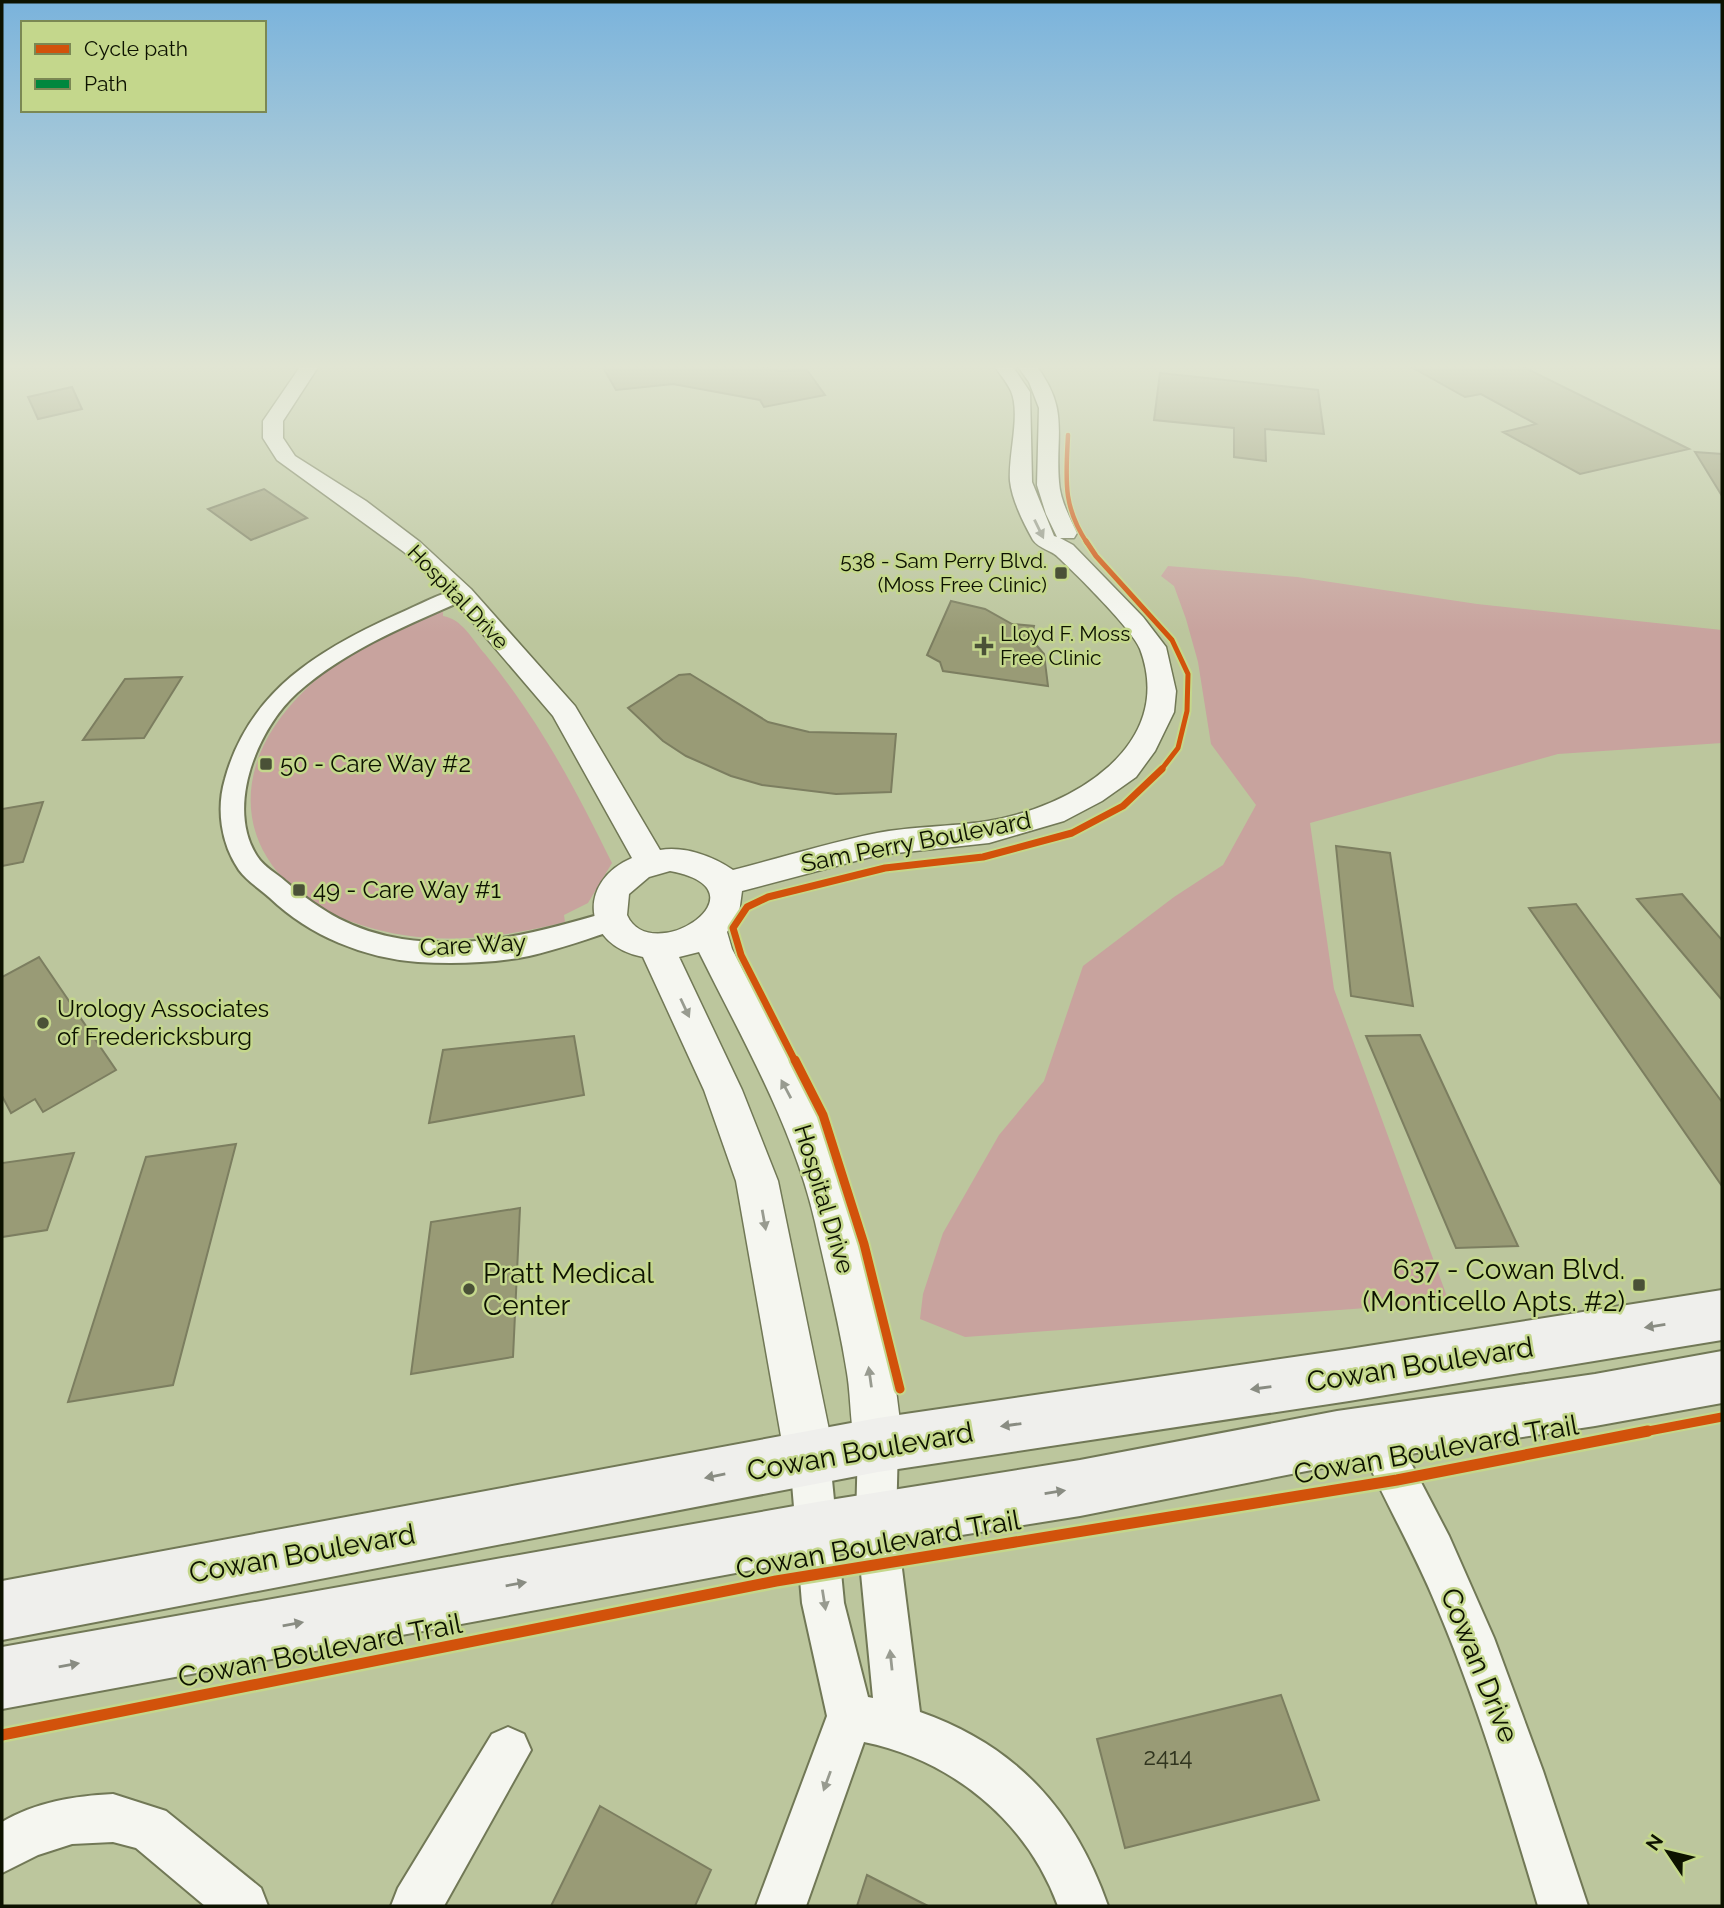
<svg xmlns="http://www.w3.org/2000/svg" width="1724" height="1908" font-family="Raleway,sans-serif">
<rect width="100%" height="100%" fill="#bcc69d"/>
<!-- green -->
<path fill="#c8a39e" d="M1168,566l129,11 180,27 245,26v113l-164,11 -248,69 24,166 115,313 -484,35 -45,-18 3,-25 20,-61 56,-98 45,-54 39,-115 91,-69 49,-32 33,-60 -45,-61 -13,-82 -12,-43 -12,-33 -13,-10z
M443,612v4c19,3 29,23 42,38 55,68 89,132 127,209l-24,40 -24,12 1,7c-67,17 -137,25 -204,3 -120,-40 -148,-147 -55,-236 37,-35 81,-55 127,-76z"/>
<!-- building -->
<path fill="#999b76" stroke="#7c7e60" stroke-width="2" d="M601,364h153l25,7 28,-1 18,25 -61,12 -4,-7 -87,-16 -57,6z
M1406,364h111l172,85 -109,25 -77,-42 33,-8 -55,-30 -16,3z
M1160,373l158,17 6,44 -59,-5 1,32 -32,-4v-29l-80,-8z
M72,387l10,22 -44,10 -10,-22z
M1695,452l27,2v42z
M264,489l43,29 -56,22 -43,-31z
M951,601l34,8 27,15 22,2 -3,13 13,15 4,32 -105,-15 -3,-9 -13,-7z
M690,674l78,48 41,10 87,2 -5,58 -55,2 -74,-9 -31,-9 -45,-20 -23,-15 -35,-33 51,-33z
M182,677l-38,61 -61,2 42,-61z
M43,802l-20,60 -21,4v-57z
M1336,846l54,7 23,153 -62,-10z
M1682,894l40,46v60l-85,-101z
M1576,904l146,198v84l-193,-278z
M39,957l77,113 -73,42 -8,-13 -24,14 -9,-17v-119z
M1420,1035l98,211 -62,2 -90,-212z
M574,1036l10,59 -155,28 14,-73z
M236,1144l-63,241 -105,17 78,-245z
M74,1153l-27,77 -45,7v-74z
M520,1208l-7,149 -102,17 20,-152z
M1281,1695l38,105 -194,48 -28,-109z
M600,1806l111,64 -16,36h-144z
M867,1875l61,31h-71z"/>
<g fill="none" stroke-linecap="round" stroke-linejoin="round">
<!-- minor casing -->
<g stroke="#717856" stroke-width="4">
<path id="minor" d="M462,588l7,2 3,4 -3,4c-60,26 -122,51 -172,95 -39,35 -72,114 -40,163 7,11 19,17 28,25 37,31 68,50 117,58 75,11 139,-7 209,-28l10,3 4,7 -4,7c-31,10 -61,21 -92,28 -35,7 -75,8 -111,6 -54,-4 -108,-26 -148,-64 -10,-9 -23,-17 -31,-28 -18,-26 -23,-61 -14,-91 24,-88 95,-130 173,-165 21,-9 42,-21 64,-26z
M1374,1414l14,5 61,117 45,102 49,133 45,135h-50c-30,-100 -60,-202 -101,-299 -24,-59 -58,-115 -82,-174l5,-14z
M878,1425l14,6 6,14 -2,76 24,191c97,34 155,99 188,194h-50c-31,-85 -106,-146 -194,-164l-58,164h-50l71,-190 -25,-113 -12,-144 6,-14 14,-6 14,6 6,14 14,144 24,94 5,1 -17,-177 2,-76 6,-14z
M508,1727l16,7 7,16 -87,156h-53l7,-18 94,-154z
M113,1794l53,17 95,77 7,18h-63l-69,-58 -23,-6 -41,2 -34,11 -36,18v-51c34,-20 72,-26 111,-28z"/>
</g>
<!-- tertiary casing -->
<g stroke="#717856" stroke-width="3">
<path id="tertiary" d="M302,364h18l-37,57v17l12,18 71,45 54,41 51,47 104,117 85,144c25,-4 52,6 73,20 47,-12 95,-27 144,-37 36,-7 74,-6 111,-12 81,-13 189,-74 152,-172 -7,-19 -64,-75 -81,-91 -7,-8 -20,-9 -26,-18 -9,-16 -21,-40 -23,-59 -2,-26 11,-67 1,-90 -4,-9 -12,-18 -18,-27h18l19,28 2,90 22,54 3,1 -11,-23 -9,-29 2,-77 -10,-26 -13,-18h19c35,46 20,68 24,118 1,18 11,36 18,51l-3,5h-14l13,7 70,72 23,30 10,44 -2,21 -19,39 -19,26 -34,24 -38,20 -75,22 -111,12 -136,36 -3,22 -12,19 5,17 86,164 38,105 38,156 9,71 -8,17 -17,8 -17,-8c-12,-28 -9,-59 -14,-89 -8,-51 -21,-101 -32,-151 -22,-96 -73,-183 -116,-270l-20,5 63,133 36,91 57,278 -8,17 -17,8 -17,-8 -8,-17 -49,-278 -32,-91 -61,-133c-60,-11 -67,-75 -11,-99l-79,-142 -100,-117 -49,-47 -127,-92 -14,-22v-17zM670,871c102,19 -19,98 -43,44l2,-21 20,-17z"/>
</g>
<!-- secondary casing -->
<g stroke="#717856" stroke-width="4">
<path id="secondary" d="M1722,1290v50l-373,61 -471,71 -876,168v-59l876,-163 471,-69z
M1722,1351v52l-127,23 -258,39 -257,51 -263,42 -815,151v-62l815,-145 263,-42 257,-49 258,-37z"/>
</g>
<!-- minor -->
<use href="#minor" fill="#f5f6f0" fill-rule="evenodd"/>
<!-- tertiary -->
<use href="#tertiary" fill="#f5f6f0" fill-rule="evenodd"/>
<!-- secondary -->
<use href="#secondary" fill="#efefec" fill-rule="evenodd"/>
<!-- quiet -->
<path stroke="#00873e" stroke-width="3.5" stroke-dasharray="6 3.5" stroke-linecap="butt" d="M213,367l2,-3"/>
<!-- cycleway-far4 casing -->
<g stroke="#c4d78c" stroke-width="7">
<path id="cycleway-far4" d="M1068,435c-2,44 -6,70 19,108"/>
</g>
<!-- cycleway-far3 casing -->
<g stroke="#c4d78c" stroke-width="9">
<path id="cycleway-far3" d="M1086,541l10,15 76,84 16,34 -1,37 -9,37 -17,22"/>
</g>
<!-- cycleway-far2 casing -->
<g stroke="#c4d78c" stroke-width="11">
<path id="cycleway-far2" d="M795,1061l-54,-106 -8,-27 14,-21 21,-10 117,-29 98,-11 89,-24 51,-27 39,-37"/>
</g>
<!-- cycleway-far1 casing -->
<g stroke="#c4d78c" stroke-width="13">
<path id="cycleway-far1" d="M795,1060l28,55 41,129 36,145
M1638,1433l84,-16"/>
</g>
<!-- cycleway casing -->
<g stroke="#c4d78c" stroke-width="16">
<path id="cycleway" d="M2,1735l774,-154 621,-101 251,-49"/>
</g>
<!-- cycleway-far4 -->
<use href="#cycleway-far4" stroke="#d2520b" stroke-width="4.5"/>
<!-- cycleway-far3 -->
<use href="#cycleway-far3" stroke="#d2520b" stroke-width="5"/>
<!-- cycleway-far2 -->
<use href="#cycleway-far2" stroke="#d2520b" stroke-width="7"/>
<!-- cycleway-far1 -->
<use href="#cycleway-far1" stroke="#d2520b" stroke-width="9"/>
<!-- cycleway -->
<use href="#cycleway" stroke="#d2520b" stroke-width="11"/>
</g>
<!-- one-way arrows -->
<defs><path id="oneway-solid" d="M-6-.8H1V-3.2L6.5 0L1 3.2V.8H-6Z" transform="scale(1.75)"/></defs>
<g fill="#989b90">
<use href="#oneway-solid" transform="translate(1039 529) rotate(64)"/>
<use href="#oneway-solid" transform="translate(685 1008) rotate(65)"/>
<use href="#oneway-solid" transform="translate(786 1089) rotate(-118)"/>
<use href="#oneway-solid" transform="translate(764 1220) rotate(80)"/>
<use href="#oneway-solid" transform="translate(870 1377) rotate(-98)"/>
<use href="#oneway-solid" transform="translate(824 1600) rotate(81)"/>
<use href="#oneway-solid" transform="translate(891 1660) rotate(-96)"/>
<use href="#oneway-solid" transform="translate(827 1781) rotate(110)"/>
</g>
<g fill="#898c82">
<use href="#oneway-solid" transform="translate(1655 1326) rotate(171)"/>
<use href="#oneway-solid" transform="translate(1261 1388) rotate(172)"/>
<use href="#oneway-solid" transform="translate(1011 1425) rotate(172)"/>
<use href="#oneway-solid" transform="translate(715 1476) rotate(169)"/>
<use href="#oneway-solid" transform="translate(1055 1492) rotate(-9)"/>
<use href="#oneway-solid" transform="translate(516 1584) rotate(-10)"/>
<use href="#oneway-solid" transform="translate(293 1624) rotate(-10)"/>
<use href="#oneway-solid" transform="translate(69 1665) rotate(-10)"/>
</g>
<!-- sky -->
<linearGradient id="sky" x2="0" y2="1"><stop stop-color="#7ab3dc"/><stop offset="0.58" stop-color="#e1e5d3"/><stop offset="1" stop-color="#e1e5d3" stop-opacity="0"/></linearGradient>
<rect width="1724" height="632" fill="url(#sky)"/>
<!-- markers -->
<g fill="#4a5137" stroke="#c4d78c" stroke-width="2.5">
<rect x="1054" y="566" width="14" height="14" rx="3.5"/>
<path d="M980.5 635.5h7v7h7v7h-7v7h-7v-7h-7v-7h7z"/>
<rect x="259" y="757" width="14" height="14" rx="3.5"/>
<rect x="292" y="883" width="14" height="14" rx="3.5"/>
<circle cx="43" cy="1023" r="7"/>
<rect x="1632" y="1278" width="14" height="14" rx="3.5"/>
<circle cx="469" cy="1289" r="7"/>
</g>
<g text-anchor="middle" stroke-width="5" stroke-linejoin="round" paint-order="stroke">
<!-- far-poi labels -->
<g font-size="21" fill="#0d1200" stroke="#c4d78c" text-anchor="end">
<text x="1047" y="568">538 - Sam Perry Blvd.<tspan x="1047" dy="24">(Moss Free Clinic)</tspan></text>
<text x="1000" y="641" text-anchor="start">Lloyd F. Moss<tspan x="1000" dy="24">Free Clinic</tspan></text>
</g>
<!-- far-street labels -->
<g font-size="21" fill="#0d1200" stroke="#c4d78c">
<text transform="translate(458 597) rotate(46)" y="7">Hospital Drive</text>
</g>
<!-- poi labels -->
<g font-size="24" fill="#0d1200" stroke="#c4d78c" text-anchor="start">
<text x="280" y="772">50 - Care Way #2</text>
<text x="313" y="898">49 - Care Way #1</text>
<text x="57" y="1017">Urology Associates<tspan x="57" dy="28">of Fredericksburg</tspan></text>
</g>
<!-- street labels -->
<g font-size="24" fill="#0d1200" stroke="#c4d78c">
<text transform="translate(916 842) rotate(-11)" y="8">Sam Perry Boulevard</text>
<text transform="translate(473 945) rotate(-3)" y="8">Care Way</text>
<text transform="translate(824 1199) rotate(73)" y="8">Hospital Drive</text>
</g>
<!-- near-number labels -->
<g font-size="24" fill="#30341e">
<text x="1168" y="1765">2414</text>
</g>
<!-- near-poi labels -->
<g font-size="28" fill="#0d1200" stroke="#c4d78c" text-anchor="end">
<text x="1625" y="1279">637 - Cowan Blvd.<tspan x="1625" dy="32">(Monticello Apts. #2)</tspan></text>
<text x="483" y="1283" text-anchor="start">Pratt Medical<tspan x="483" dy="32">Center</tspan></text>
</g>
<!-- near-street labels -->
<g font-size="28" fill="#0d1200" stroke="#c4d78c">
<text transform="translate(1420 1364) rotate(-9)" y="10">Cowan Boulevard</text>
<text transform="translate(1436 1449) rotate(-10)" y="10">Cowan Boulevard Trail</text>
<text transform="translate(860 1451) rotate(-10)" y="10">Cowan Boulevard</text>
<text transform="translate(878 1544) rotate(-10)" y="10">Cowan Boulevard Trail</text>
<text transform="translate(302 1553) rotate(-10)" y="10">Cowan Boulevard</text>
<text transform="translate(320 1650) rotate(-11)" y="10">Cowan Boulevard Trail</text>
<text transform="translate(1480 1665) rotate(68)" y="10">Cowan Drive</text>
</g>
</g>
<!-- border -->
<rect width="1724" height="1908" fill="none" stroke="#0d1200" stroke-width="7"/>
<!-- legend -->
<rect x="21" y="21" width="245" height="91" fill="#c4d78c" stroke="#7b8854" stroke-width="2"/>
<rect x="35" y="44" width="35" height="10" fill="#d2520b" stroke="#7b8854" stroke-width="2"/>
<text x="84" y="56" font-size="21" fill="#0d1200">Cycle path</text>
<rect x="35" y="79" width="35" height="10" fill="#00873e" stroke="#7b8854" stroke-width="2"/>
<text x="84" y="91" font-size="21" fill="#0d1200">Path</text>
<!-- north arrow -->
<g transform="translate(1668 1852) rotate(305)" stroke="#c4d78c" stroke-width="5" paint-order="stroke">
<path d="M0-5L12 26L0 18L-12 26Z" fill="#0d1200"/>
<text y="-10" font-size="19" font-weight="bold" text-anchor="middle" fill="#0d1200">N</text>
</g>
</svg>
